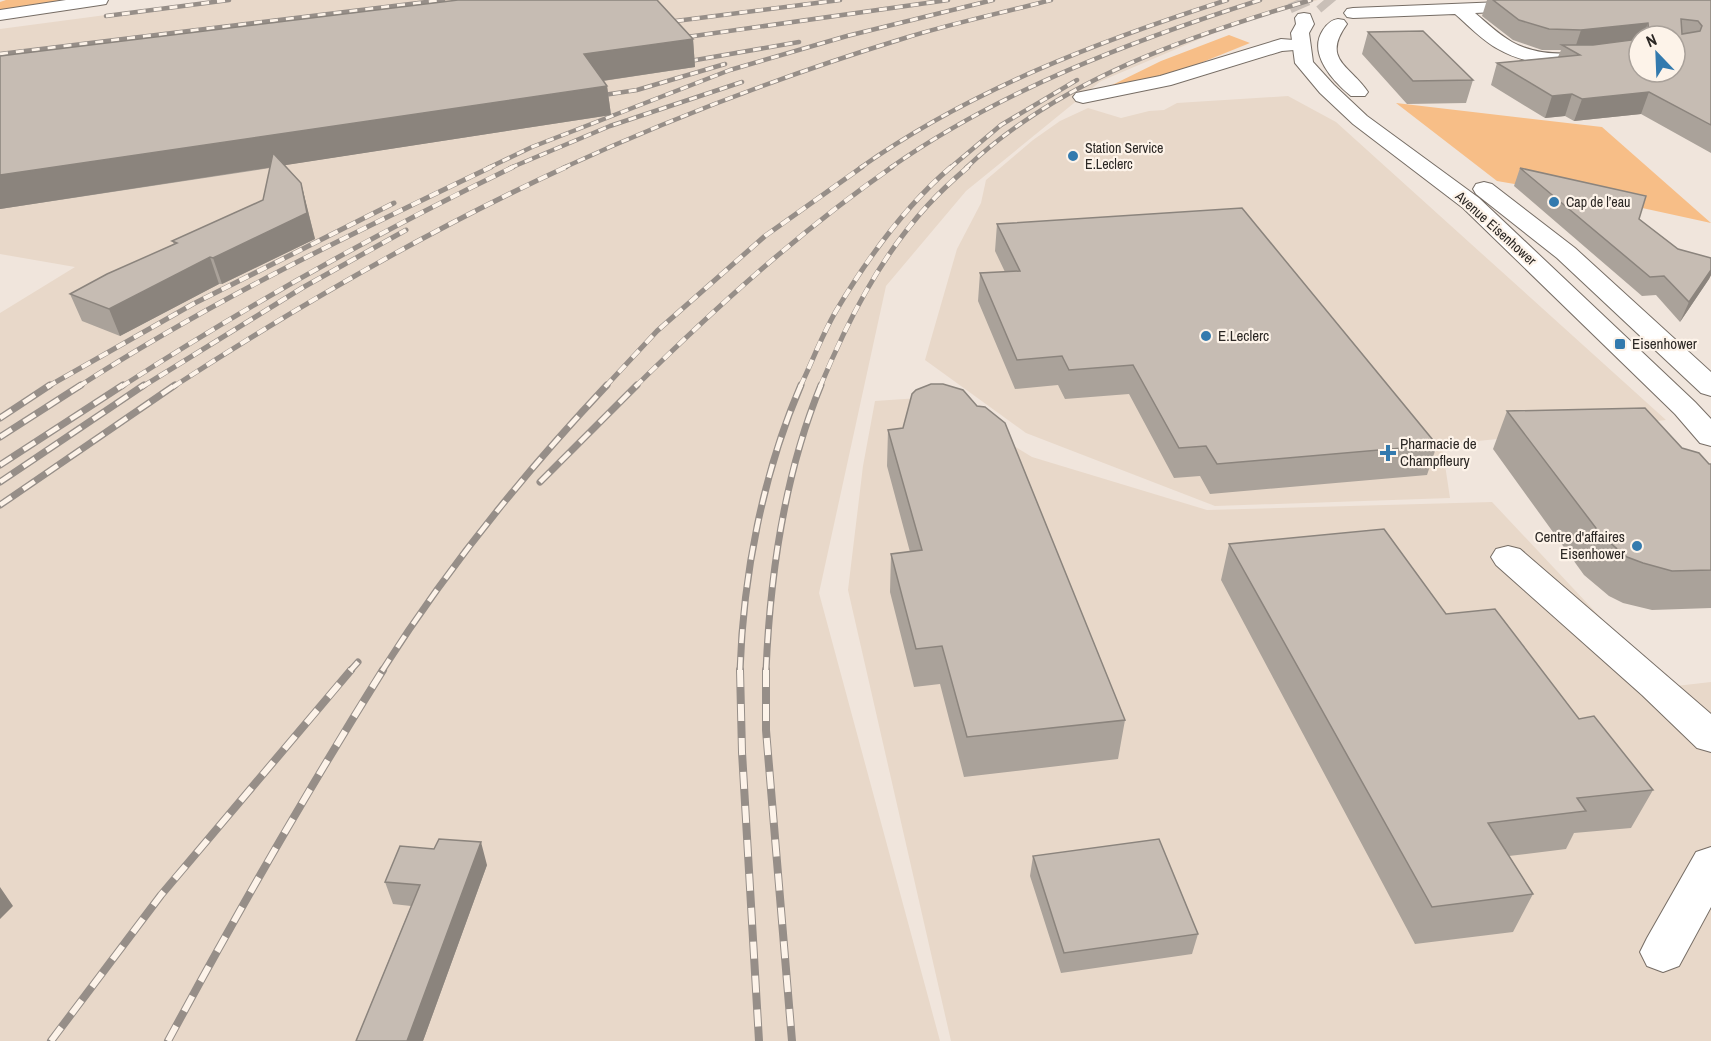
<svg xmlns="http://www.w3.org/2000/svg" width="1711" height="1041" font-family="'Archivo Narrow',sans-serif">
<rect width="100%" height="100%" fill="#f0e5dc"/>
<!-- built -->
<path fill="#e8d8c9" d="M219,0h1099l-90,27 -127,54 -135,110 -80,95 -67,307 121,448h-940v-728l75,-46 -75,-13v-225z
M1288,96l48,26 330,298 -224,25 8,53 -235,8 -189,-73 -101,-73 32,-111 24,-46 5,-23 47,-40 27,-19 28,-13 33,10 28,-7 15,-1 13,-7z
M934,397l98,60 175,53 285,-8 125,133 59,51 35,-4v359h-760l-103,-451 15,-124 12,-65z"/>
<!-- green -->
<path fill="#f7be87" d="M6,0h70l-76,11v-9z
M1229,35l21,8 -67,27 -81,20 59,-29z
M1396,103l206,24 109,96 -110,-24 -104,-18z"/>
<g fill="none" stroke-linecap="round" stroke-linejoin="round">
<!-- major-tunnel -->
<path stroke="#c9bfb7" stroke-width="20" stroke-dasharray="20 10" stroke-linecap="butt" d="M1297,0l4,9
M1324,0l5,6"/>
<!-- minor casing -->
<g stroke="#766d65" stroke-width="2">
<path id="minor" d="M1528,1l6,1 3,4 -3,4 -59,3c12,10 23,21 37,29 38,21 86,8 127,3v12c-46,5 -98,17 -141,-8 -16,-9 -29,-23 -43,-35l-102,4 -6,-1 -3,-4 3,-4 6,-1z
M1281,39l26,2 3,4 -3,4 -25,2 -111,34 -88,18 -7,-2 -3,-4 3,-4 84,-17z
M1508,546l12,3 191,165v38l-14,-4 -55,-53 -146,-130 -5,-8 5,-8z
M1711,847v60l-32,59 -16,6 -16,-6 -7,-14 7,-14 49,-86z"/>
</g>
<!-- major casing -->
<g stroke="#766d65" stroke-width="2">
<path id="major" d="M66,0h42l-2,4 -6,1 -100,15v-10z
M1304,13l6,1 4,10 -5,9 4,29 21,23 33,31 112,82 216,204 16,17v27l-11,-3 -25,-29 -212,-206 -110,-84 -33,-31 -25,-30 -4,-30 5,-9 -1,-6 3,-4z
M1338,19l6,1 3,4c-26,36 3,41 21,68l-3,4h-14c-17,-14 -44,-42 -28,-66 4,-6 8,-10 15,-11z
M1484,182l8,2 83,64 136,124v24l-10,-3 -144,-135 -81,-64 -3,-5 3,-5z"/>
</g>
<!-- minor -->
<use href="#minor" fill="#fff" fill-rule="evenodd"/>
<!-- major -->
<use href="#major" fill="#fff" fill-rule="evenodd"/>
<!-- rail-far3 casing -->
<g stroke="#968e88" stroke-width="4.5">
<path id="rail-far3" d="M106,16l123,-16
M660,23l180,-23
M673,39l275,-39
M0,54l443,-54
M690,61l109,-19
M597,96l40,-6 88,-26
M488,168l44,-21 198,-77 117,-34 146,-36
M510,168l100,-42 132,-44
M563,168c111,-51 225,-94 342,-130 48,-15 97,-25 146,-38
M860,168c110,-78 239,-127 367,-168
M890,168c111,-78 241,-127 370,-168
M950,168l51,-43 76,-45
M966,168c94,-89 223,-132 345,-168"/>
</g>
<!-- rail-far2 casing -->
<g stroke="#968e88" stroke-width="5">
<path id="rail-far2" d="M47,387l146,-83 201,-101
M78,387c131,-85 273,-153 413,-220
M121,387c127,-82 257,-155 392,-220
M142,387l160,-99 104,-58
M173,387c126,-82 256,-157 393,-220
M605,387l52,-56 108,-95 97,-69
M635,387c81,-80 164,-155 257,-220
M800,387c12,-25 22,-52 36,-76 31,-52 69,-105 115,-144
M820,387c27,-65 60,-130 108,-182 12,-13 26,-26 40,-38"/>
</g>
<!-- rail-far1 casing -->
<g stroke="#968e88" stroke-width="7">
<path id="rail-far1" d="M0,418l50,-33
M0,437l81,-52
M0,465l123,-80
M0,482l144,-97
M540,482l97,-97
M0,505l175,-120
M350,671l8,-9
M382,671c64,-101 143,-199 225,-286
M740,671c3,-96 23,-198 61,-286
M766,671c4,-96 18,-196 55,-286"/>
</g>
<!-- rail casing -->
<g stroke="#968e88" stroke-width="8">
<path id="rail" d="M740,670l2,82 17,289
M766,670v60l26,311
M51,1041l110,-146 190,-225
M168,1041c68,-126 139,-250 215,-371"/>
</g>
<!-- rail-far3 -->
<use href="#rail-far3" stroke="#fdf3e9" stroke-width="3" stroke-dasharray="8" stroke-linecap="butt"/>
<!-- rail-far2 -->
<use href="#rail-far2" stroke="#fdf3e9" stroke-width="4" stroke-dasharray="10" stroke-linecap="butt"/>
<!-- rail-far1 -->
<use href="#rail-far1" stroke="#fdf3e9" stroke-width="4.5" stroke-dasharray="14" stroke-linecap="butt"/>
<!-- rail -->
<use href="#rail" stroke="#fdf3e9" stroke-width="6" stroke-dasharray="17" stroke-linecap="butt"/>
</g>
<!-- wall -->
<path fill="#aaa29a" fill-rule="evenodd" d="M1487,0h224v153l-70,-39 -67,7 -9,-5 -20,2 -54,-33 6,-22 61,-6 3,-7h-19l-29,-10 -31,-24zM1639,36h36l-36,36z
M1368,32l105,48 -7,23 -59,1 -45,-50z
M693,39l2,28 -92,14 4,5 4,29 -326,50 16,18 14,56 -93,45h-3l-99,52 -38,-15 -12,-27 104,-50 -2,-3 91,-41 7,-32 -270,41v-153z
M1520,168l119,51 39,30 33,9v17l-2,4 -29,43 -24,-27 -14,1 -128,-110z
M997,224l440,221 -10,30 -217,19 -10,-18 -26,2 -45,-84 -64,5 -7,-14 -43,4 -37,-88 2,-28 25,-1 -10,-21z
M1507,411l175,37 27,16h2v144l-59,2 -29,-7 -14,-7 -25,-21 -91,-126z
M888,430l237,290 -7,39 -154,18 -24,-93 -26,3 -24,-95 1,-38 19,-2 -23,-86z
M1229,544l217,70 133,105 74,71 -22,38 -57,5 -8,16 -57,7 24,38 -20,38 -98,12 -194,-364z
M1033,856l165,78 -6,20 -131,19 -31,-97z
M487,865l-64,176h-67l55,-135 -18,-2 -8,-22z"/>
<!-- shaded-wall -->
<path fill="#8b847d" d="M1648,23l-5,13h-4v7l-65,8 7,-21z
M693,39l2,28 -107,16 -4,-29z
M607,86l4,29 -611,94v-34z
M1649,92l-8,22 -67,7 8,-22z
M1572,94l-7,22 -20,2 7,-22z
M301,183l14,56 -93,45 -9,-26z
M210,257l9,27 -99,52 -11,-27z
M1711,270v5l-2,4 -29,43 9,-20z
M481,842l6,23 -64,176h-16z
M0,887l13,19 -13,13z"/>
<!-- building -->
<path fill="#c6bcb3" stroke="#8b847d" stroke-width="1.5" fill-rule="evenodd" d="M458,0h199l36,39 -109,15 23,32 -607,89v-119z
M1493,0h218v125l-62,-33 -67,7 -10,-5 -20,2 -55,-33 83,-8 -18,-10h31l46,-6v33h36v-36h-26l-1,-13 -67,7 -32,-1 -30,-9zM1681,19l17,2 4,5 -2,5 -18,3z
M1423,31l50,49 -60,1 -45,-49z
M273,153l28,30 6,30 -94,45 -3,-1 -101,52 -39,-15 37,-20 70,-31 -5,-2 91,-41z
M1520,168l126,28 -7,23 39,30 33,9v12l-22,32 -25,-26 -14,1z
M1242,208l195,237 -220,19 -11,-18 -27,2 -46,-83 -64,5 -7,-14 -45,4 -37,-87 40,-2 -23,-47z
M931,384h12l20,6 14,16 8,1 20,16 120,297 -158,17 -25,-91 -26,3 -25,-95 31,-4 -34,-120 15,-2 9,-34 4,-4z
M1645,408l37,40 17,5 10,11h2v106l-39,1 -29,-8 -16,-6 -25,-21 -95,-125z
M1384,529l62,85 49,-5 84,110 15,-3 59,74 -76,8 9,13 -98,12 45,71 -101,13 -203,-363z
M439,839l42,3 -74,199h-51l64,-156 -35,-3 15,-36 34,3z
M1159,839l39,95 -134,19 -31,-97z"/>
<!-- markers -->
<g fill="#337aae" stroke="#fdf3e9" stroke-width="2">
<circle cx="1073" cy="156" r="6"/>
<circle cx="1554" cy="202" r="6"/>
<circle cx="1206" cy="336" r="6"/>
<rect x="1614" y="338" width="12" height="12" rx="3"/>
<path d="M1385 444h6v6h6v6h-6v6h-6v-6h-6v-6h6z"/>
<circle cx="1637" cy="546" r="6"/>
</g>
<g text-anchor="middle" stroke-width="4.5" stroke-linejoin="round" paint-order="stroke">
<!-- far-poi labels -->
<g font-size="14" fill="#2b2724" stroke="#fdf3e9" text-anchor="start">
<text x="1085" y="153">Station Service<tspan x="1085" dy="16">E.Leclerc</tspan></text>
<text x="1566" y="207">Cap de l’eau</text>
</g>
<!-- far-street labels -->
<g font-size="14" fill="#2b2724" stroke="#fdf3e9">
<text transform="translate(1496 228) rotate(42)" y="5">Avenue Eisenhower</text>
</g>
<!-- poi labels -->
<g font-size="15" fill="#2b2724" stroke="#fdf3e9" text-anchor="start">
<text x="1218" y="341">E.Leclerc</text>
<text x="1632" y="349">Eisenhower</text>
<text x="1400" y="449">Pharmacie de<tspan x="1400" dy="17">Champfleury</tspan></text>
<text x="1625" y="542" text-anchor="end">Centre d'affaires<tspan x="1625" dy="17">Eisenhower</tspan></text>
</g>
</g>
<!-- north arrow -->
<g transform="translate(1657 54) rotate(337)"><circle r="28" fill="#fdf3e9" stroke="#a9a19a" stroke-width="1.5"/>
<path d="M0-4.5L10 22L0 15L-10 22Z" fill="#337aae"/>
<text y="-9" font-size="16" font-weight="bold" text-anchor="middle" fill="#2b2724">N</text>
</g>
</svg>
